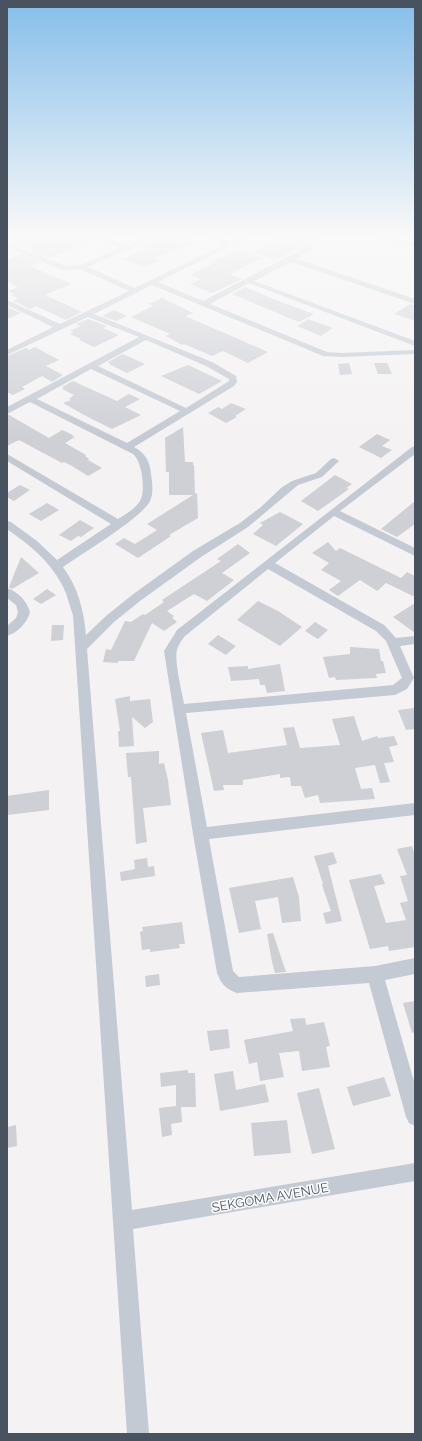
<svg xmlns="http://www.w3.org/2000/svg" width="422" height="1441" font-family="Raleway,sans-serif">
<rect width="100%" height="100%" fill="#f4f2f2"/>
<!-- building -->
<path fill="#ced0d6" d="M7,236h58l5,2 5,-2h17l4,3 -46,19 -19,-7 3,-2z
M158,236h35l-9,5 9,3 -39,14 7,2 -17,7 -21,-8 25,-11 -8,-3z
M298,236h26l-14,7z
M282,238l20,9 -7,3h-3l-1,2 -17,8 -21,-8z
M242,250l20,8 -32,16 12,5 -30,14 -22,-9 10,-5 -10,-4 24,-12 -3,-1z
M21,254l19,8 -10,4 41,18 -26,11 37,17 -16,8 -30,-14 -6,3 -17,-8 5,-3 -7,-3 3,-1 -6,-3 10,-4 -11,-6v-22z
M245,287l31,13 38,14 -15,8 -67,-28z
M162,298l31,15 -8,3 83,36 -20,11 -25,-12 -11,5 -28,-12 -2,1 -16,-9 4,-2 -39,-17 22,-11 -4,-2z
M410,304l5,1v16l-21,-7z
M7,307l14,6 -14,6z
M114,310l13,6 -11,5 -14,-5z
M88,319l19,7 -4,2 16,7 -25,12 -15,-7 2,-1 -11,-5 4,-2 -4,-1 10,-5 -4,-2z
M308,319l25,9 -12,8 -24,-10z
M35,347l24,13 -13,6 17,9 -11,7 -10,-6 -20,11 3,2 -12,6 -6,-3v-36l19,-8 3,2z
M123,354l22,10 -18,9 -18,-9h1l-2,-2z
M349,363l3,11 -12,1 -2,-11z
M374,363h13l5,11h-14z
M188,365l34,16 -23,13 -38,-18z
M73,381l44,20 12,-7 11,5 -15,8 16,8 -29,14 -28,-14 -21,-12 8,-3 -2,-1 5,-4 -12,-6 2,-1 -2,-1z
M231,403l15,6 -11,7 2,1 -11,6 -18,-10 10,-6 4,2z
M7,415h2l40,23 13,-8 11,5 -1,1 3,1 -10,6 21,12 -1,1 4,3 -1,1 14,8 -14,8 -16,-10 -8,-4 -2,1 -43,-23 -12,6z
M183,427l2,35h8v3h1l1,29 2,-1 1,25 -29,17 2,1 -33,22 -23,-14 9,-6 11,6 22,-14 -10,-6 46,-29h-24v-23h-3l-1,-34z
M377,434l13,6 -8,6 10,4 -11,8 -22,-11z
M335,475l17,9 -6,4 3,1 -31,22 -17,-10z
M20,485l10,5 -16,11 -7,-4v-4z
M415,501v23l-18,13 -16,-8z
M47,503l12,7 -18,11 -12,-7z
M280,512l23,12 -27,22 -23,-12 10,-9 -3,-2z
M80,520l14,8 -13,9 -3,-1 -7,5 -12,-6z
M328,542l8,9 4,-3 61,30 6,-6 8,4v21l-29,-14 -9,8 -17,-11 -22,16 -9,-6 12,-9 -20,-11 8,-7 -17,-10z
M238,544l12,9 -28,20 12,7 -5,4 -22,17 -13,-7 -27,17 7,5 -2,2 5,4 -13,9 -12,-8 -18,38h-16v2l-15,-1 3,-13 5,1 14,-29 6,1 12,-8 2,1 19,-13 -2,-2 59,-39 -4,-2z
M21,557l18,16 -27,16 -3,-2z
M47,589l9,6 -15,9 -8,-5z
M258,601l20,10 24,16 -22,19 -43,-26z
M415,603v30l-22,-16z
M315,622l13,8 -10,9 -13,-8z
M52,625h12l-1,15 -12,1z
M218,635l18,11 -10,9 -18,-11z
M350,647l29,2 2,12h2l3,12 -10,1 1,4 -41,2 -1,-3 -6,1 -6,-21 27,-3z
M280,664l5,27 -18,2 -2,-8h-5l-1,-6 -28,2 -3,-14 20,-1v3z
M130,696v5l20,-2 3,23 -8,6 -13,-11 2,29 -15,1 -1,-16h2l-5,-32z
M415,708v21l-9,1 -8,-20z
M354,716l8,25 15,-5 1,2 16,-2 4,9 -9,2 5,15 -10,1 6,19 -10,1 -5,-18 -20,3 6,21 11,-1 3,11 -55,4 -2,-8 -13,3 -4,-12h-10l-1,-9 -10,1v-4l-37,6v5h-20l1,5 -10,1 -13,-58 22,-3 5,23 59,-8 -4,-17 11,-1 6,21 40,-3 -8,-26z
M159,751v13l5,-1 4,17 3,25 -28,3 4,34 -11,2 -5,-67h-3l-2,-24z
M49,790v20l-42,5v-19z
M412,846l3,9v92l-26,4 -1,-5 -18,3 -21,-69 32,-6 4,10 -11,2 12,37 20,-3 -6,-17 8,-2 -8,-25 7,-1 -10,-26z
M333,852l4,11 -9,3 14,55 -16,3 -3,-11 8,-2 -9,-26 1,-1 -9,-28z
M147,858l1,9 6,-1 1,10 -34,5 -1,-9 15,-3 -1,-9z
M293,877l6,20 2,24 -19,2 -4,-26 -23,4 6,28 -22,4 -10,-45z
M182,922l3,22h-6l1,4 -30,4v-3l-8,1 -2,-18 3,-1 -1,-4z
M273,933l13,39 -11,1 -3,-11 -5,-28z
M159,974l1,11 -14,2 -1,-11z
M415,1001v31l-3,1 -9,-30z
M305,1018l1,7 18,-3 6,24 -4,1 4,20 -28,4 -3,-20 -20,2 5,24 -24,4 -3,-19 -8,2 -5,-24 49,-9 -3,-12z
M228,1029l2,19 -20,3 -3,-20z
M188,1070v3h7l1,34h-15l1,15 -11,2 1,11 -10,2 -3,-29 17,-2v-21l-15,2 -1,-14z
M233,1071l3,19 29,-6 4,18 -49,9 -6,-37z
M384,1077l7,19 -38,10 -6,-19z
M319,1088l16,61 -23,5 -15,-61z
M287,1120l4,33 -37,3 -3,-33z
M16,1125l1,21 -10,2v-21z"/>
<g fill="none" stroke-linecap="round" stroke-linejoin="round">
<!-- minor -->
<path fill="#c3cad3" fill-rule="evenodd" d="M93,236h10l23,10 22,-10h9l-69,31 47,21 88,-43 -20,-9h10l16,6 12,-6h9l-92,46 45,19 103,-54 -24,-11c11,0 24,2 31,12l-16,11 118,40v5l-124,-42 -37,19 161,60v5l-166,-63 -39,21 117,48 14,1 74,-3v4l-74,3 -18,-1 -171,-71 -58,29 118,48 24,14 1,6 -3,4 -100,61c11,6 16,14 17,27 1,8 3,19 -1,27 -8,17 -69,53 -87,66 15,20 21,44 23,68l20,-19 26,-21 61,-44 47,-28 21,-16 20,-19 11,-7 24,-8 15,-14 3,-1 5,3 -17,16 -24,8 -50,42 -47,30 -61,44 -26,21 -27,27 45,561 283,-47v18l-282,48 16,205h-22l-54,-819c-4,-11 -6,-22 -12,-32 -12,-23 -33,-39 -54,-54v-8l4,1 26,19 20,19 54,-36 -104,-63v-7l111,65c8,-5 17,-10 22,-18 6,-10 2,-40 -7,-47l-103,-52 -23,12v-7l132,-70 -51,-20 -81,38v-5l46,-23 -46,-22v-5l53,24 69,-33 -48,-22 -19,1 -55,-23v-4l59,23 15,-1 39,-17zM146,340l60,26 23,13v2l-43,27 -88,-42zM91,369l89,42 -53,32 -90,-44z
M365,236h15l35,7v4z
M415,446v8l-75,57 75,37v8l-81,-40 -59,47 109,62 12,13 19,-2v8l-15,2 14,32 -7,11 -12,6 -209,18 21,114 208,-24v12l-206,24 24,132 6,6 136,-11 40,-8v16l-30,6 30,105v41l-6,-3 -3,-6 -37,-134 -132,10c-11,-4 -16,-9 -20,-20l-24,-139 -29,-183 13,-21 235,-183zM268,569l108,62 10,10 16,37 -9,7 -209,19c-2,-12 -10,-44 -7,-54 1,-5 5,-10 8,-14z
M7,588c10,3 20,13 23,24 -2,10 -13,21 -23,24v-10l9,-8 2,-6 -2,-7 -9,-7z"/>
</g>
<!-- sky -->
<linearGradient id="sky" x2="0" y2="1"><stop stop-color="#85beea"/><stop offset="0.54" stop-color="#faf9f9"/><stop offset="1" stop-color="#faf9f9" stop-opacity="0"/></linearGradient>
<rect width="422" height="438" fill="url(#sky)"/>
<g text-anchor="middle" stroke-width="3" stroke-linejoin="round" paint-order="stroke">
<!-- near-street labels -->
<g font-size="13" fill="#49525f" stroke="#fff">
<text transform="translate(270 1197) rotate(-10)" y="5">SEKGOMA AVENUE</text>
</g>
</g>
<!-- border -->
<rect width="422" height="1441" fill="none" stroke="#49525f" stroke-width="16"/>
</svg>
